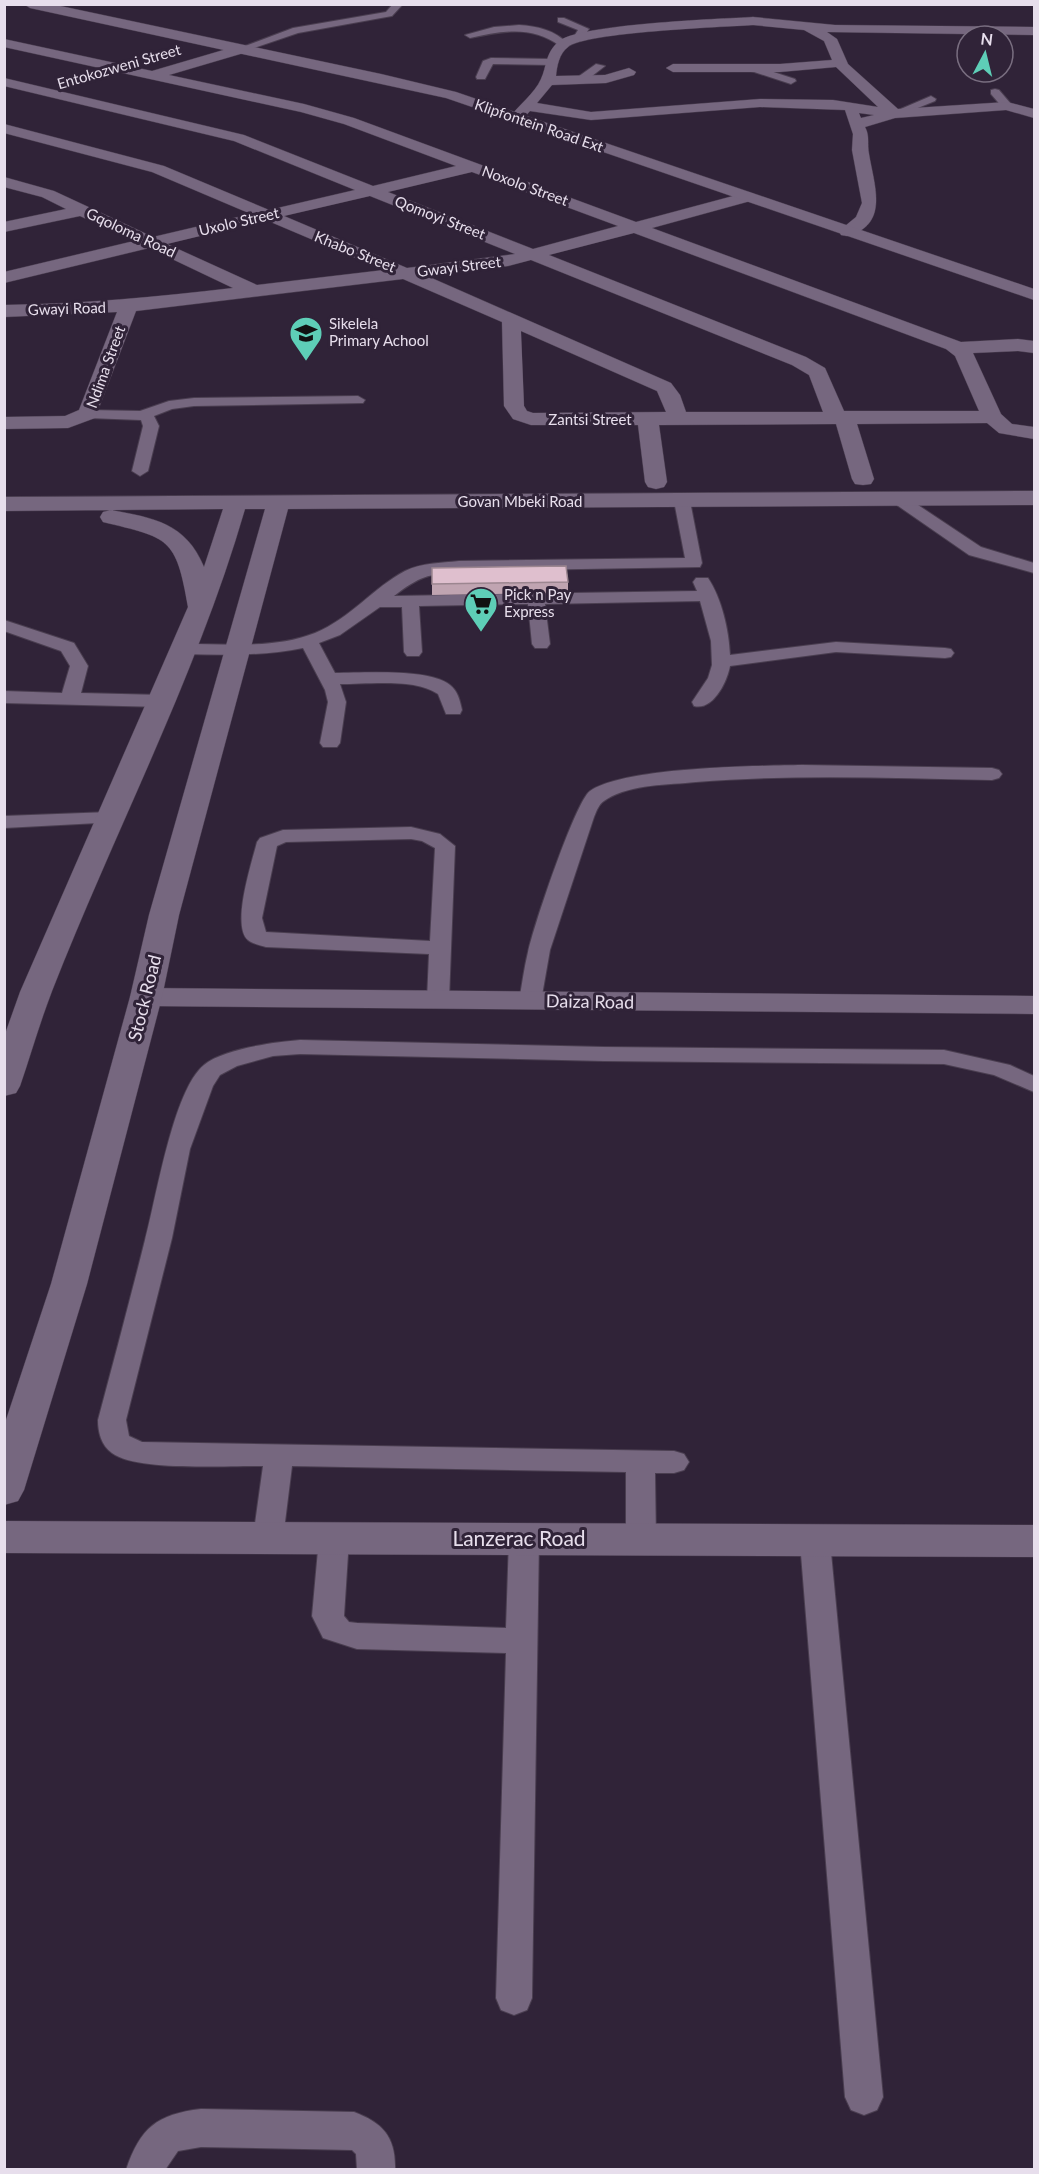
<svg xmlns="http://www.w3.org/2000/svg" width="1039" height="2174" font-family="Lato,sans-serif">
<rect width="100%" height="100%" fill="#302338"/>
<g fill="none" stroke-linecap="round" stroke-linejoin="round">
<!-- service casing -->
<g stroke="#4a3e50" stroke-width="2">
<path id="service" d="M393,4h10l-11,12 -94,17 -56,19 -5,-3 56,-21 93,-16z
M558,18h6l25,11 -8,11h-6l-2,-2 5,-8 -20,-8z
M519,25c18,1 36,5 49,19l-8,2c-28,-21 -58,-15 -90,-8l-5,-3 29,-8z
M491,58l60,1 5,3 -5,3 -58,-1 -8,15h-8l-1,-2 7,-16z
M596,64l9,2 -22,17h-8v-4z
M752,65l43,14 1,2 -5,3 -43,-14v-4z
M995,89l4,1 12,14v4h-8l-12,-14v-4z
M931,96l5,3 -1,2 -37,15 -4,1 -5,-3z
M358,396l7,4 -2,3 -169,3 -22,3 -18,7 5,10 -11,45 -8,5 -8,-5 11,-45 -2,-6 -53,-2 -7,-4 7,-4 52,1 29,-10 25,-3z
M897,493l6,2 78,52 53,16v10l-65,-18 -78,-54 -2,-3 2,-3z
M682,496l8,5 12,62 -2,4 -241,4c-32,4 -39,5 -65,25l303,-5 -4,-9 3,-4h12c14,21 21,53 22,77l106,-13 109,6 6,1 3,4 -3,4 -6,1 -109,-6 -106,14c-3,16 -17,45 -36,40l-2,-4 16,-24 4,-13 -1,-24 -11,-40 -155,3 5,40 -3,4h-12l-3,-4 -4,-40 -109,2 3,46 -3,4h-12l-3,-4 -2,-45h-22l-40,28 -21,8 16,30c27,0 94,-5 115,12 8,6 10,16 12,25l-2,4h-14l-8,-20c-23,-16 -70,-10 -98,-10l6,18 -6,41 -3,4h-14l-3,-4 8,-41 -3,-12 -22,-42c-39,8 -79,7 -119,6l-6,-1 -3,-4 3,-4 6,-1c42,0 91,5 131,-11 36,-15 59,-46 90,-62 16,-8 36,-8 54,-10l226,-3 -11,-57z
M4,620l70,23 14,23 -7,27 81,2 7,2 2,4 -2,4 -7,2 -158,-4v-12l58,2 8,-27 -9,-15 -57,-20z
M802,765l190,3 7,2 3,4 -3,4 -7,2c-99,-2 -198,-6 -296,2 -28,3 -64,2 -89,17 -8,4 -10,11 -13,18l-44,133 -9,51 -3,5 -8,2 -8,-2 -3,-5c3,-16 5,-33 9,-49 5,-24 47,-150 62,-161 35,-24 166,-25 212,-26z
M110,812l7,2 3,4 -3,4 -113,6v-12z
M411,827l29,7 15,12 -6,154 -3,5 -8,2 -8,-2 -3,-5 2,-46 -163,-7c-5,-2 -14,-3 -18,-7 -17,-14 4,-78 9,-98l3,-4 23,-8zM411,839l11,2 13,7 -5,93 -164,-9 -4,-14 15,-72 9,-4z
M300,1040l304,7 340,3 66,15 24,11v16l-40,-17 -50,-11 -340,-3 -304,-7 -27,2 -36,10 -17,9 -7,11 -23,63 -18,89 -46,182 3,16 13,6 532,9 10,3 5,8 -5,8 -10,3h-19l1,67 -4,8 -11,4 -11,-4 -4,-8v-68l-334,-6 -9,72 -4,8 -11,4 -11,-4 -4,-8 10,-72c-34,-1 -126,6 -151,-13 -11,-8 -14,-21 -14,-33 16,-60 32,-120 47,-180 11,-40 28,-150 59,-175 19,-16 71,-23 96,-25z
M334,1527l11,4 4,8 -5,77 5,6 8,1 149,5 3,-89 4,-8 11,-4 11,4 4,8 -7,459 -5,12 -13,5 -13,-5 -5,-12 10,-345 -149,-4 -34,-11 -11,-22 7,-77 4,-8z
M815,1530l11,4 4,8 53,555 -6,13 -13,5 -13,-5 -6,-13 -45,-555 4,-8z
M201,2109l153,3c29,11 42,25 41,58h-38l-1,-16 -4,-4 -151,-3 -23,4 -13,19h-39c14,-42 31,-56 75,-61z"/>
</g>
<!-- minor casing -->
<g stroke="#4a3e50" stroke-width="1">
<path id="minor" d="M753,17l82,8 199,2v8l-207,-3 10,7 11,25 50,45 109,-7 27,7v9l-28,-8 -111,8 -30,9c5,9 2,17 4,27 5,31 21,71 -22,82l-6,-1 -2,-4 17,-14 6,-14 -10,-53 1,-16 -8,-24 -85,-3 -169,13 -61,-9 -9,10h-10l-2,-3c9,-12 26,-25 32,-39 6,-13 4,-25 17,-37 18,-18 162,-23 195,-25zM753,25l51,5 20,11 8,19 -52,4h-107l-7,4 7,4h107l56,-5 42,40 -45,-7 -73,-1 -169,13 -54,-9 15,-18 54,-2 28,-8 2,-3 -7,-4 -24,7 -49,1c1,-10 3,-22 12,-29 18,-15 154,-20 185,-22zM859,113l15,2 -13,3z
M4,39l148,32 85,-25h10l2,3 -2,3 -78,23 135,29 50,14 282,104 112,-30 6,2 2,3 -2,3 -102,28 309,114 57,-3 16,2v12l-16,-2 -45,2 28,61 11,10 22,3v12l-35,-6 -12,-10 -130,1 17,55 -3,5 -8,1 -8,-1 -3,-5 -16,-55 -177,1 8,57 -3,5 -8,2 -8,-2 -3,-5 -7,-57h-107l-18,-6 -9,-13 -2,-84 -99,-43 -267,32 -41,107 -27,10 -64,1v-12l61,-1 14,-6 38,-98 -113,5v-12c78,-1 153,-8 229,-17l-84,-40 -145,35v-11l130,-31 -54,-25 -76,16v-10l62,-13 -24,-12 -38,-10v-10l50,14 99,46 98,-23 -99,-42 -148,-39v-9l160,42 105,44 86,-20 -121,-49 -230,-55v-8l240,57 129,51 83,-20 -112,-42 -43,-12 -297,-65zM472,172l146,54 -85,23 -145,-57zM370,196l145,58 -108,14 -123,-52zM266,220l118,50 -127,15 -90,-41zM634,233l312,116 9,7 24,55h-135l-19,-43 -19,-11 -257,-102zM531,260l261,105 17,10 14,37h-137l-6,-17 -9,-12 -244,-107 81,-10zM521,331l136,60 9,21 -133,1 -6,-2 -3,-5z
M146,988l888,8v18l-888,-8 -11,-2 -5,-7 5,-7z
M4,1521l1030,4v32l-1030,-4z"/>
</g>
<!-- tertiary casing -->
<g stroke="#4a3e50" stroke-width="1">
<path id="tertiary" d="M24,4h27l330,70 75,18 578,197v11l-588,-202 -416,-90z"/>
</g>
<!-- secondary casing -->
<g stroke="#4a3e50" stroke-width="1">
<path id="secondary" d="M1034,491v14l-746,4 -109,406 -17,82 -75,287 -63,206 -6,11 -14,4v-79l47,-142 79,-287 19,-82 116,-406h-20c-48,166 -130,321 -193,482 -12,31 -21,63 -32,95l-4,7 -12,3v-59l16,-45 168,-385c-12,-70 -19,-69 -85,-85l-3,-5 3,-5 8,-2c43,8 75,13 93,57l19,-58 -219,2v-14z"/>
</g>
<!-- service -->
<use href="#service" fill="#76677f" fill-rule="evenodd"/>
<!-- minor -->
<use href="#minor" fill="#76677f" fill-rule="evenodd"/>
<!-- tertiary -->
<use href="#tertiary" fill="#76677f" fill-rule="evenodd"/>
<!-- secondary -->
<use href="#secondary" fill="#76677f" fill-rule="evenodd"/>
</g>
<!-- wall -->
<path fill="#c0a4b1" d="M432,568l136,14v11l-136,2z"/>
<!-- building -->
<path fill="#dfbfce" stroke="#9c8690" stroke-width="1.5" d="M566,566l2,16 -136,2v-16z"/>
<!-- icons -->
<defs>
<g id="school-pin" transform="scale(1.725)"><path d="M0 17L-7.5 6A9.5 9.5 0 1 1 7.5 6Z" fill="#5eceb7" stroke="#302338"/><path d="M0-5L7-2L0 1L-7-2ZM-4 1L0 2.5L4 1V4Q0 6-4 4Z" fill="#111"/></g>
<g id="supermarket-pin" transform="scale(1.725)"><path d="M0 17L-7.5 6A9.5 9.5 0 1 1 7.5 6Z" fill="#5eceb7" stroke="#302338"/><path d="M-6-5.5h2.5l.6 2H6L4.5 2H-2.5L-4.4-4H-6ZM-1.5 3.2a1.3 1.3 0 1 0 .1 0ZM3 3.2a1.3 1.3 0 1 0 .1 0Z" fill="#111"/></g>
</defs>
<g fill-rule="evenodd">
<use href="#school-pin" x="306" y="333"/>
<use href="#supermarket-pin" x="481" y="604"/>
</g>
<g text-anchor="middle" stroke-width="6" stroke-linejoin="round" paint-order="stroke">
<!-- far-street labels -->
<g font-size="15" fill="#e7deec" stroke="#302338">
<text transform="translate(119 67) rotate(-16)" y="5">Entokozweni Street</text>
<text transform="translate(539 126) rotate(19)" y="5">Klipfontein Road Ext</text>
<text transform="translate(525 186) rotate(20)" y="5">Noxolo Street</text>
<text transform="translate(440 218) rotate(21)" y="5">Qomoyi Street</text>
<text transform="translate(239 222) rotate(-13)" y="5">Uxolo Street</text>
<text transform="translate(131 233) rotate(25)" y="5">Gqoloma Road</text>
<text transform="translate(355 252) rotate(22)" y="5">Khabo Street</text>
<text transform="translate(459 267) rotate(-7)" y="5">Gwayi Street</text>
<text transform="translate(67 309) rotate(-2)" y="5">Gwayi Road</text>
<text transform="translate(106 367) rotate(-70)" y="5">Ndima Street</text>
<text x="590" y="425">Zantsi Street</text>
<text x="520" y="507">Govan Mbeki Road</text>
</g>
<!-- far-poi labels -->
<g font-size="15" fill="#e7deec" stroke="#302338" text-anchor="start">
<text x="329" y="329">Sikelela<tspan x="329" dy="17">Primary Achool</tspan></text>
<text x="504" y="600">Pick n Pay<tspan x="504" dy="17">Express</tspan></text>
</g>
<!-- street labels -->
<g font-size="18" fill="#e7deec" stroke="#302338">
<text transform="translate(145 998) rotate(-76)" y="6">Stock Road</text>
<text transform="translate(590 1002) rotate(1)" y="6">Daiza Road</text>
</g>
<!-- near-street labels -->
<g font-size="21" fill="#e7deec" stroke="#302338">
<text x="519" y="1546">Lanzerac Road</text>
</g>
</g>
<!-- border -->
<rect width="1039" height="2174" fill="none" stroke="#e7deec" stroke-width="12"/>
<!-- north arrow -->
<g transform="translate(985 54) rotate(7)"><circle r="28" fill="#302338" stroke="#796e80" stroke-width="1.5"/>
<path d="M0-4.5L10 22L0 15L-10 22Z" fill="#5eceb7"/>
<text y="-9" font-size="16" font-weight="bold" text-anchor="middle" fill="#e7deec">N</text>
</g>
</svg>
